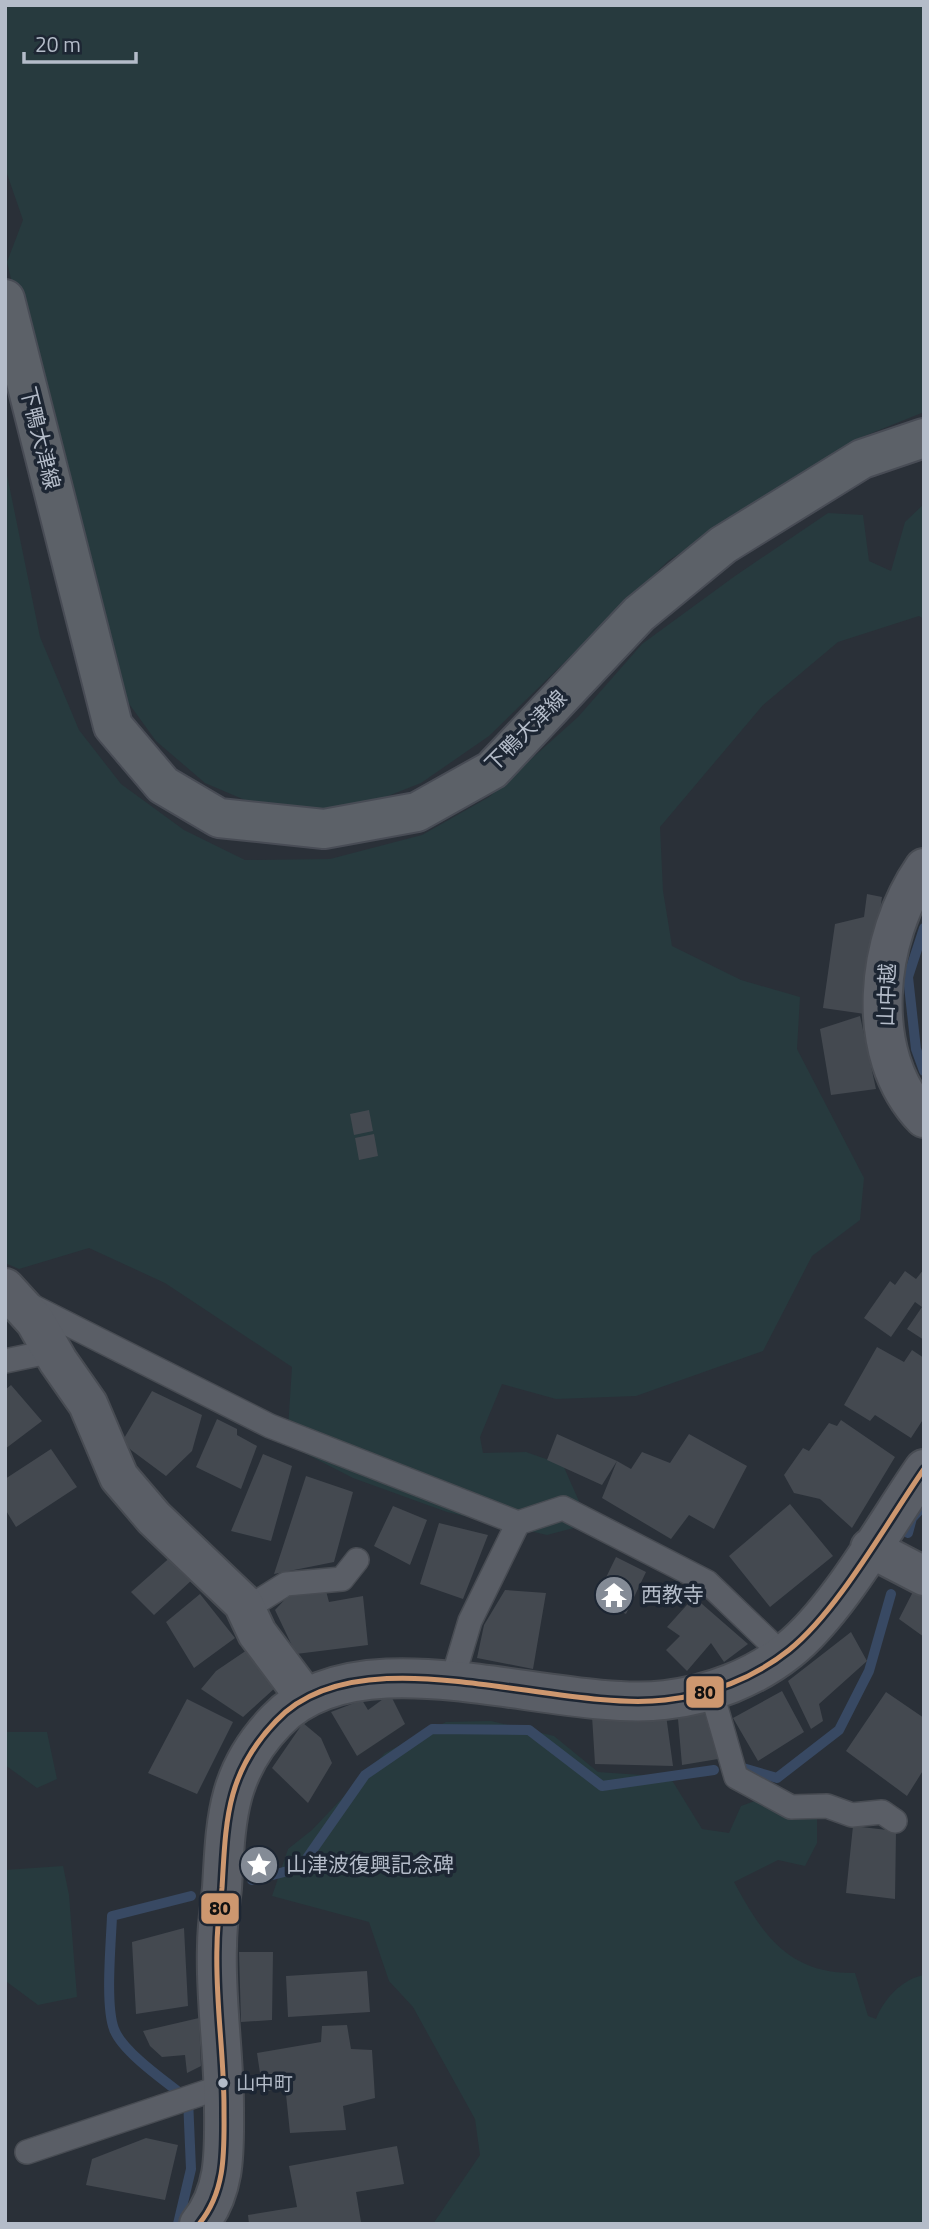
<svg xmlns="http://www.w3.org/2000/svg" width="929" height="2229" font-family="'Titillium Web','Noto Sans JP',sans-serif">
<rect width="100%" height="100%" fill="#2a3038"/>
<!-- green -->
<path fill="#273a3e" d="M5,5h919v407l-67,27 -189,122 -179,175 -68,47 -89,35 -64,-8 -63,-27 -49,-42 -50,-69 -99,-410 16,-42 -18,-52z
M5,465l35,172 39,93 42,54 63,46 61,30 85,-1 92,-24 67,-38 89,-80 64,-73 93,-68 93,-63 35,2 6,46 22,10 14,-49 19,-18v115l-5,-3 -81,26 -75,63 -103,122 3,64 9,55 69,34 59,17 -3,52 67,129 -4,42 -48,36 -49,95 -127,45 -80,3 -54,-15 -22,53 3,16 43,-1 37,13 26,59 -42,11 -100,-23 -94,-34 -66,-34 5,-77 -127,-84 -76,-35 -70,21 -14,-6z
M491,1721l63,15 44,36 72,5 32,52 27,4 12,-27 22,-8 54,16v29l-12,23 -27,-6 -44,22c29,54 55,92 121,91l13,43 8,3c8,-20 26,-40 48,-44v249h-491l47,-69 -5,-36 -62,-112 -24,-26 -20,-59 -97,-26 16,-47 24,-19 73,-77 61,-31z
M5,1732h42l10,47 -20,9 -32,-23z
M63,1866l6,29 8,102 -39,8 -31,-23 -2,17v-129z"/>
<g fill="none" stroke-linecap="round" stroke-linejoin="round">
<!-- stream -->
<path stroke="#384963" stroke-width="10" d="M924,928l-16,49 8,72 8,22
M908,1533l4,-15 12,-13
M736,1766l41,12 62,-48 30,-59 22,-77
M252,1880l48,-12 65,-93 67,-46 97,1 73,56 112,-16
M178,2224l13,-55 -3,-70c-19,-15 -66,-47 -74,-70 -9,-24 -3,-86 -2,-113l79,-20"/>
</g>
<!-- building -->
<path fill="#444950" d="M867,894l15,3 -17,117 -42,-6 12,-84 29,-7z
M860,1016l16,73 -45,6 -11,-66z
M369,1110l4,21 -19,4 -4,-21z
M374,1134l4,22 -19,4 -4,-22z
M924,1269v71l-17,-11 15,-22 -7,-5 -24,35 -27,-19 26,-37 5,4 10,-14 11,8z
M877,1347l27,15 8,-12 12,8v60l-13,20 -36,-23 -5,6 -26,-16z
M11,1385l31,36 -37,28v-59z
M152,1391l50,24 -10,36 -26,25 -35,-26 -8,-10z
M217,1419l20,10v6l20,11 -16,43 -45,-22z
M841,1420l54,37 -43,71 -32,-29 -26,-6 -10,-18 19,-27 6,3 20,-28 8,3z
M557,1434l60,27 -15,24 -55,-25z
M689,1434l58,32 -33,63 -25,-14 -18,24 -69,-41 15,-37 14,8 11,-17 28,11z
M51,1449l26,38 -61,40 -11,-18v-30z
M263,1454l29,12 -21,75 -40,-10z
M306,1476l47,16 -19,70 -60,12z
M790,1504l43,52 -63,51 -41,-51z
M393,1506l34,14 -17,45 -36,-19z
M439,1523l49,12 -25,64 -43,-15z
M174,1554l19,25 -39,36 -23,-23z
M616,1557l30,15 -20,42 -31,-14z
M918,1582l6,5v50l-25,-18z
M505,1590l41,3 -13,76 -56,-11 7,-33z
M326,1591l3,11 34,-6 5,49 -72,9 -21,-44 14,-15z
M200,1594l35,44 -41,30 -28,-46z
M694,1597l54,47 -24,18 -13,-19 -24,28 -21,-21 14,-14 -13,-9z
M851,1632l16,29 -48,43 4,17 -12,8 -23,-48z
M247,1650l28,38 -32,29 -42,-28 15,-18z
M782,1691l22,41 -46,29 -25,-43z
M886,1692l38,26v51l-17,27 -61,-45z
M390,1694l15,30 -48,32 -26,-44 31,-12 6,10z
M187,1699l46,23 -36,72 -49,-21z
M711,1708l13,50 -42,7 -4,-46z
M666,1715l7,51 -78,-2 -3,-48z
M303,1723l18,15 11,25 -24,40 -36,-35z
M853,1826l43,5 -1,68 -49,-6z
M184,1928l4,78 -52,8 -4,-72z
M239,1952h34l-1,68 -31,2z
M367,1971l3,41 -82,5 -2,-41z
M199,2018l2,48 -14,7 -2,-18 -23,2 -12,-11 -7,-15z
M347,2025l4,24 21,1 3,48 -32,8 3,24 -56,3 -5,-48 -22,8 -6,-40 64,-11 1,-16z
M146,2138l32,7 -13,55 -79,-15 6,-26z
M397,2146l7,38 -48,8 5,30 -112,2 -1,-9 49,-8 -8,-41z"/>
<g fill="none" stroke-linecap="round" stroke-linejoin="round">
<!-- service casing -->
<g stroke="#484c53" stroke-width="26">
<path id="service" d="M28,1304l242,122 248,97 45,-15 144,74 75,72
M5,1361l48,-10
M246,1609l40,-25 56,-5 15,-19
M452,1681l18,-60 48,-98
M711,1690l25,87 55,30 36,-1 25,9 30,-3 13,9
M27,2152l197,-66"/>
</g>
<!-- minor casing -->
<g stroke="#484c53" stroke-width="42">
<path id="minor" d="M924,868c-48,69 -62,186 0,250
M5,1288l30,33 23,40 30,43 31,73 35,41 89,85 14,30 48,64
M870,1548l54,28
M199,2224c28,-34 25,-76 25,-117 0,-54 -9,-108 -7,-161 0,-20 3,-39 5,-58 4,-68 4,-115 54,-167 85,-90 277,-8 389,-21 45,-5 89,-22 124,-50 49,-39 98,-128 135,-181"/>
</g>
<!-- primary casing -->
<g stroke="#484c55" stroke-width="42">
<path id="primary" d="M5,299l108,427 50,59 56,33 105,11 93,-17 75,-42 147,-156 84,-69 139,-86 62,-21"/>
</g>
<!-- service -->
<use href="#service" stroke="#5a5e66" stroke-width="23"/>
<!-- minor -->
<use href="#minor" stroke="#5a5e66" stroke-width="38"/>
<!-- primary -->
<use href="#primary" stroke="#5c6168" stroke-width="38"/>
<!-- bus-1 casing -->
<g stroke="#1d2633" stroke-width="10">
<path id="bus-1" d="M199,2224c28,-34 25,-76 25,-117 0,-54 -9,-108 -7,-161 0,-20 3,-39 5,-58 4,-68 4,-115 54,-167 85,-90 277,-8 389,-21 45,-5 89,-22 124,-50 49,-39 98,-128 135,-181"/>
</g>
<!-- bus-1 -->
<use href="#bus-1" stroke="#cd976f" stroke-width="5"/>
</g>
<!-- icons -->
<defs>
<g id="temple-disc" transform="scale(2.0125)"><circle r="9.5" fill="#848b96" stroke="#1d2633"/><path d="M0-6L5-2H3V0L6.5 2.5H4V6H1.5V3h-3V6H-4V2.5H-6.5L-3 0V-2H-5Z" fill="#fff"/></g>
<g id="sight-disc" transform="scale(2.0125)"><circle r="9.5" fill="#848b96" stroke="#1d2633"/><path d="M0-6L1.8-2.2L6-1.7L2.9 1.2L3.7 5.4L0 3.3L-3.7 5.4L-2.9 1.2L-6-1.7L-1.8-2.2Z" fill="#fff"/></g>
</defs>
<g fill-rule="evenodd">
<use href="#temple-disc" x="614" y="1595"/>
<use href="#sight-disc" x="259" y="1865"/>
</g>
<!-- markers -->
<circle fill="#b4bcc9" stroke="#1d2633" stroke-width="2.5" cx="223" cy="2083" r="6"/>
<g text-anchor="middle" stroke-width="7" stroke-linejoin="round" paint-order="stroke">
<!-- bus labels -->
<g font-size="19" fill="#b4bcc9" stroke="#1d2633" text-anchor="start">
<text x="236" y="2090">山中町</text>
</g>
<!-- street labels -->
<g font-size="21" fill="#b4bcc9" stroke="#1d2633">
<text transform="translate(40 438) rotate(76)" y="7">下鴨大津線</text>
<text transform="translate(526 731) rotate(-45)" y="7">下鴨大津線</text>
<text transform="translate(887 995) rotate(-88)" y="7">山中越</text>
</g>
<!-- poi labels -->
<g font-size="21" fill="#b4bcc9" stroke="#1d2633" text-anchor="start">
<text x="641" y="1602">西教寺</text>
<text x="286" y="1872">山津波復興記念碑</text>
</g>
</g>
<g stroke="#1d2633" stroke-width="2.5">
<rect x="685" y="1675" width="40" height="34" rx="7" fill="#cd976f"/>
<rect x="200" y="1892" width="40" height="33" rx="7" fill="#cd976f"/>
</g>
<g font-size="19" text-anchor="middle" font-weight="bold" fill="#111">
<text x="705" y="1699">80</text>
<text x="220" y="1915">80</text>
</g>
<!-- border -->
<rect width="929" height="2229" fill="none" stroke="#b4bcc9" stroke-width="14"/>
<!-- scale -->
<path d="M24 52v10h112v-10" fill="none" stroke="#b4bcc9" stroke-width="3.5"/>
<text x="35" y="52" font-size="21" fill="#b4bcc9" stroke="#1d2633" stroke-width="5" paint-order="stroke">20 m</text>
</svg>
